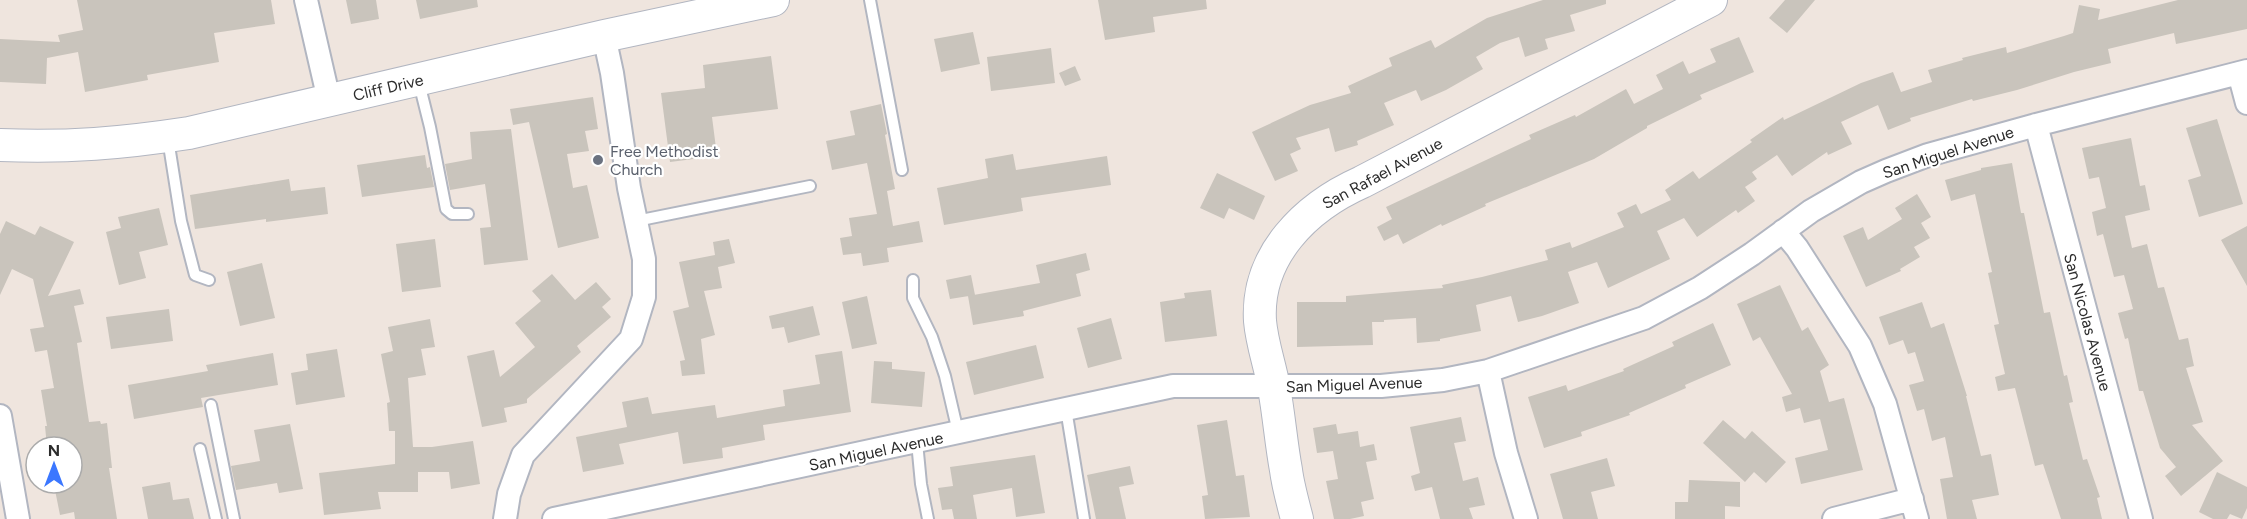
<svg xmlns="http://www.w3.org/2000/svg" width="2247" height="519" font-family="Figtree,sans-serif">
<rect width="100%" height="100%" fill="#efe5de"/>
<!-- building -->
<path fill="#c9c4bc" d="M77,0h194l4,24 -61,9 5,29 -72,13 1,5 -63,12 -7,-40 -31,6 -1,26 -46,-2v-43l60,3 -2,-7 25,-5z
M346,0h30l3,19 -28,5z
M416,0h61l1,7 -58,12z
M1098,0h108l1,9 -54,8 2,15 -50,8z
M1543,0h63v4l-36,11 5,16 -30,8 3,10 -23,8 -6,-20 -19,6 -24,14 7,12 -37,21 -25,11 -5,-11 -32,13 10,22 -37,16 1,4 -23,7 -6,-24 -33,10 5,11 -11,5 8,17 -23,10 -23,-49 58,-27 41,-12 -3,-7 44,-20 -3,-8 42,-18 4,8 52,-30z
M1785,0h30l-28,33 -18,-15z
M2178,0h69v29l-71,15 -2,-11 -66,16 3,14 -37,9 -57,18 -44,11 -1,-2 -62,19 1,3 -23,9 -10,-25 -37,17 11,22 -24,11 -1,-3 -35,24 -15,-21 -25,17 5,7 -12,8 10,14 -17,12 -2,-3 -39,27 -13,-19 -27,13 13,28 -62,29 -11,-26 -29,10 11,31 -37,13 -24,6 -7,-26 -35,9 5,26 -41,8v2l-23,2 -1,-25 -32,2v2h-12l1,23 -76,2v-45h49v-6l97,-8 -1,-3 40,-8 66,-17 -3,-10 25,-8 2,6 52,-21 -7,-14 19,-9 5,10 30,-14 -6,-10 28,-19 6,8 53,-37 -2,-2 33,-23 1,3 77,-37 32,-11 8,20 31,-10 -4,-12 35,-10 -1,-2 44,-11 1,6 57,-17 9,-3 6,-28 21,4 -2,11z
M973,32l7,32 -39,8 -7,-33z
M1739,37l15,35 -54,23 2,4 -55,27v2l-53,31 -109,45 1,2 -44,20 -1,-2 -38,20 -5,-10 -14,7 -7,-14 15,-8 -6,-12 145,-68 -2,-4 46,-20 1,2 50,-28 8,15 29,-15 -7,-14 27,-14 6,13 27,-12 -6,-13z
M1051,48l4,35 -64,8 -4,-34z
M771,56l7,53 -66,8 5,39 -47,6 -9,-69 44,-5 -2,-23z
M1075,66l6,14 -16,6 -6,-13z
M593,97l5,32 -13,2 4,20 -22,3 6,34 14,-3 12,53 -41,10 -29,-126 -16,3 -3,-16z
M881,104l6,30 -2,1 10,54 -8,2 6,35 26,-5 4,21 -36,6 2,14 -26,4 -2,-13 -18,2 -3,-17 12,-2 -3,-18 28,-4 -10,-51 -35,7 -6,-29 29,-6 -5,-24z
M2217,119l26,85 -44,13 -11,-37 13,-4 -15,-48z
M511,129l17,131 -44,5 -4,-37 11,-1 -6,-43 -35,6 -5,-26 27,-5 -2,-27z
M2131,138l9,48 5,-1 5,25 -25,6 7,32 15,-4 11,44 6,-1 15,53 9,-2 6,28 -8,2 17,54 -11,3 31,36 -42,35 -16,-20 11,-9 -16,-19 -17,-57h-4l-11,-53 -3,1 -7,-26 15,-4 -9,-34 -10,2 -11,-43 -6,2 -5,-24 14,-4 -7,-31 -10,2 -7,-31z
M1013,154l3,16 91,-14 4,29 -90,13 2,13 -79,14 -7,-37 51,-10 -3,-19z
M425,155l2,13 3,-1 4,20 -72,10 -5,-32z
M2012,163l9,50h3l20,100 6,-1 14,64 3,-1 6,27 -4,1 14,57 4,-1 13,38 -3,1 5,21h-41l-18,-55 -8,2 -20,-78 -17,3 -3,-14 10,-3 -11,-49 5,-1 -11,-51 4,-1 -17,-78 -24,7 -6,-21 36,-10v-2z
M1217,173l48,23 -11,24 -25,-12 -5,11 -24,-11z
M289,179l2,12 34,-4 3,27 -62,8v-3l-71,10 -5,-34z
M1917,194l14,23 -10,6 9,15 -16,9 6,10 -20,12 1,2 -35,16 -23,-51 20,-9 5,13 34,-21 -7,-11z
M159,208l9,37 -29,7 7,26 -27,7 -13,-53 15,-4 -3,-11z
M6,221l29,14 5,-9 34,16 -26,54 32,-7 4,15 -10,2 8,36 -5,1 12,79 11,-1 1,3 6,-1 5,45h-3l8,51h-42l-1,-7 -14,3 -5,-25 17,-3v-40h-25l-2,-21h2l-6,-36 13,-2 -7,-38 -12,2 -5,-23 14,-2 -11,-48 -21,-10 -12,26v-61z
M2247,226v60l-26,-46z
M435,239l6,48 -39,5 -6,-48z
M729,239l6,24 -17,4 4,21 -18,3 11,44 -14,4 4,35 -23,2 -2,-15 5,-1 -12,-49 16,-4 -10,-45 36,-7 -2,-13z
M1086,253l4,17 -14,4 5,22 -58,15 1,5 -51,9 -5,-29 72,-13 -4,-18z
M262,263l13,55 -35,8 -13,-54z
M552,274l23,26 21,-18 15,17 -9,8 9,10 -34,29 4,6 -54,47v4l-23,5 3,14 -25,5 -15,-71 27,-6 6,27 35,-30 -20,-24 26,-22 -9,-10z
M971,275l4,20 -25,4 -4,-19z
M1780,285l22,46 6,-4 21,38 -9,6 9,31 15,-4 19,72 -62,14 -6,-26 33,-8 -8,-31 -16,4 -4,-15 -14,4 -4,-15 10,-3 -32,-57 -7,4 -16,-37z
M1211,290l6,46 -52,6 -5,-40 25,-4 -1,-5z
M867,296l10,48 -25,5 -10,-47z
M1922,302l9,26 13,-5 23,73h-1l15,60 10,-2 8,41 -27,5 5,19h-30l-7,-40 13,-2 -8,-40 -13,4 -8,-32 -7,2 -8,-26 15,-4 -9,-29 -7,2 -5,-14 -14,5 -10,-28z
M813,306l7,29 -32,8 -4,-16 -12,2 -3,-13z
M169,309l4,32 -62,8 -5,-32z
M1111,318l11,41 -34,9 -11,-40z
M430,319l5,28 -14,2 5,26 -18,3 5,69h19l41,-6 7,43 -29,5 -2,-17h-31v20h-40l3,17 -57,6 -5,-42 76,-9v-33h-6l-2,-28 3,-1 -9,-48 12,-3 -5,-24z
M1713,323l18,42 -46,20 1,3 -57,25 1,2 -49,17 1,4 -38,12 -16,-51 38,-12 2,6 56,-20 -1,-2 51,-23 -2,-4z
M1036,345l8,33 -70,17 -8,-33z
M337,349l8,48 -49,8 -5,-32 17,-3 -2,-16z
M842,351l9,61 -88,13 2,15 -43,8 1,10 -40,6 -5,-32 -59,12 5,20 -41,8 -7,-35 51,-10 -5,-25 26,-5 4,17 63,-9 2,13 68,-12 -2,-16 37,-6 -5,-29z
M273,353l5,32 -77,13 2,9 -69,12 -6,-34 80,-14 -2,-6z
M874,361l18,1v7l33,3 -3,35 -51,-4z
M1461,417l5,24 -12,2 9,38 15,-4 7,28 -16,3 4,11h-33l-8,-32 -17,4 -4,-15 9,-3 -10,-46z
M1227,420l9,56 8,-1 6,42 -45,2 -3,-23 6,-1 -11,-70z
M1723,420l22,19 7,-8 34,31 -20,21 -12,-11 -9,10 -42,-39z
M290,424l13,65 -24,4 -2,-10 -41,7 -5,-24 29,-5 -6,-31z
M1336,424l2,10 20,-3 2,16 14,-3 3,16 -11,2 8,37 -13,3 3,14 -14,3h-16l-8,-38 12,-2 -5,-28 -16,2 -4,-25z
M1035,455l10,58 -29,4 -4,-29 -39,7 4,24h-23l-2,-10 -10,1 -4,-22 15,-2 -3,-19z
M1607,458l8,28 -24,6 7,27h-35l-13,-45z
M1130,466l4,18 -15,3 7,32h-30l-9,-44z
M2217,472l30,15v21l-5,11 -12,-5 -3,5h-14l-14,-7z
M1689,480l51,2v25l-15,-1v13h-50v-17h13z
M170,482l3,18 16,-2 5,21h-46l-6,-32z"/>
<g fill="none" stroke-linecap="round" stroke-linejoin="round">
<!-- lane casing -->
<g stroke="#b2b6c1" stroke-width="14">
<path id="lane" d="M870,0l32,170
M419,83l11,44 16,82 6,5h16
M168,139l13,82 14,54 14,5
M636,221l174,-35
M913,280v18l19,39 13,39 13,56
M211,405l23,114
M1066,409l18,110
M917,442l4,42 7,35
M200,449l16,70"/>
</g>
<!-- street casing -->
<g stroke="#b2b6c1" stroke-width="26">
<path id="street" d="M306,0l23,100
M2239,73l8,30
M2036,125l105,394
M1783,231l14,17 63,98 25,58 32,115
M1488,371l18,82 20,66
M0,416l18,103
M505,519l4,-25 14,-39 108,-116 13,-42v-38l-15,-71 -17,-115 -8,-37
M554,519l619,-133h208l62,-6 45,-9 156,-53 56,-30 52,-34 59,-43 50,-29 25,-11 42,-16 108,-30 211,-54
M1834,519l78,-20"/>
</g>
<!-- secondary casing -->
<g stroke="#b2b6c1" stroke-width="34">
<path id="secondary" d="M0,145c67,3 123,-2 189,-12l415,-97 169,-36
M1297,519c-4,-16 -9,-33 -11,-49 -5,-27 -7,-55 -12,-82 -4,-23 -12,-44 -14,-67 -4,-66 46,-114 102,-139l349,-182"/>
</g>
<!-- lane -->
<use href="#lane" stroke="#fff" stroke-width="10"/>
<!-- street -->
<use href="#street" stroke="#fff" stroke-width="22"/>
<!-- secondary -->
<use href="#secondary" stroke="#fff" stroke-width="32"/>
</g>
<!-- markers -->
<circle fill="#6b7280" stroke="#fff" stroke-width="2" cx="598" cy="160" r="6"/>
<g text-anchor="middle" stroke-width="4.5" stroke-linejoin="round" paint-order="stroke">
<!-- street labels -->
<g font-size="16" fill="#2c2c2c" stroke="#fff">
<text transform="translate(388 87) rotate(-13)" y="6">Cliff Drive</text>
<text transform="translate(1948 152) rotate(-18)" y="6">San Miguel Avenue</text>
<text transform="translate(1382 173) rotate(-28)" y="6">San Rafael Avenue</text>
<text transform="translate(2088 322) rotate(75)" y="6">San Nicolas Avenue</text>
<text transform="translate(1354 384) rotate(-2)" y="6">San Miguel Avenue</text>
<text transform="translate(876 451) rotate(-12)" y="6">San Miguel Avenue</text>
</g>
<!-- worship labels -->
<g font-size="16" fill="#5b616d" stroke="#fff" text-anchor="start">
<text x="610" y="157">Free Methodist<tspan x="610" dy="18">Church</tspan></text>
</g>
</g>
<!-- north arrow -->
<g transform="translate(54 465)"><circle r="28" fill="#ffffff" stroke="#ababab" stroke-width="1.5"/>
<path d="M0-4.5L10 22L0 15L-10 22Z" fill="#3b77ff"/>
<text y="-9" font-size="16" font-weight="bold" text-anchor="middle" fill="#2c2c2c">N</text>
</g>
</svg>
